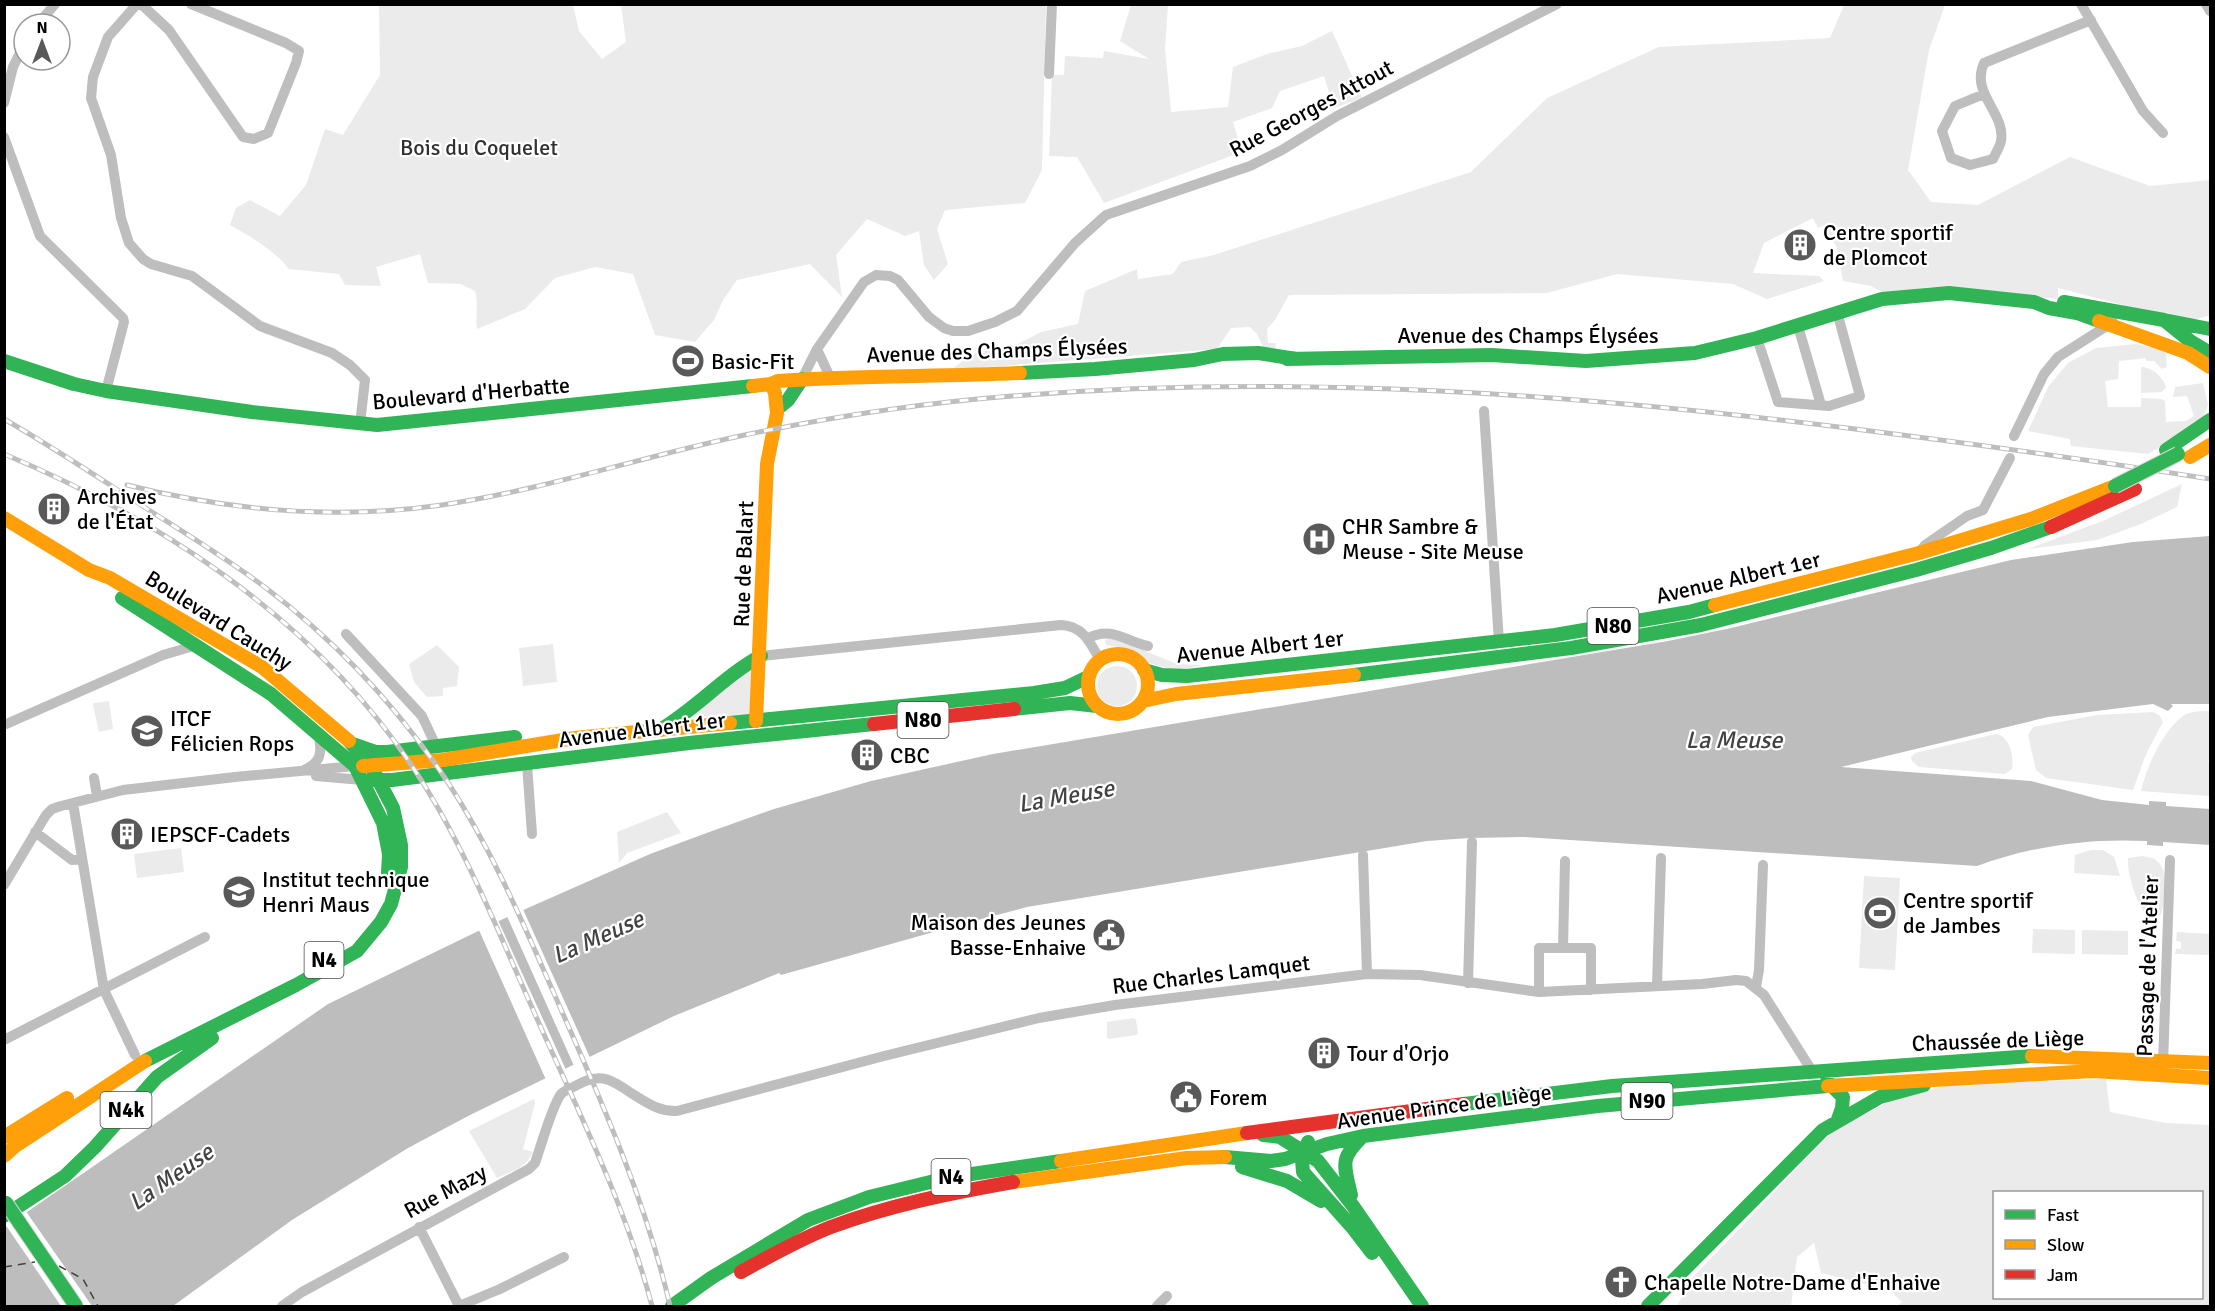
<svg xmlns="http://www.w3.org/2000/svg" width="2215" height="1311" font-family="Signika,sans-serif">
<rect width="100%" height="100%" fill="#fff"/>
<!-- green -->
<path fill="#ebebeb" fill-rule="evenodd" d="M379,5h194l6,26 23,28 24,-17 -5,-37h425l-4,165 -17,33 -80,7 -8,19 11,35 -14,16 -10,-15 -5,-34 -14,5 -38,-17 -31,36 6,42 -32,-33 -73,16 -14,20 -9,20 -19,22 -40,-7 -22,-61 -38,-7 -40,11 -30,31 -48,20c-2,-14 2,-24 -2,-38l-14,-7 -33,-1 -8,-29 -44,13 5,19 -36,-1 -6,-11 -50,-5c-16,-20 -38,-32 -59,-44l6,-17 14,-8 30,16 26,-31 19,-56 18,6 37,-60z
M1131,5h37l-3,43 6,64 57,-5 5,-40 34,-13 35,-8 30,-15 30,67 -28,10 -10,-32 -44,15 -8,17 -39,14 9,30 -138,51 -27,-46 -28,-1 3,-81h12l1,-19 38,2 1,-7 45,8 -29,-18z
M1844,5h101l-16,45 -21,120 23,32 47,3 92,-48 80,29 60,-6v135l-22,7 -130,-34v11l-102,-12h-26l-46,6 -13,-7 -28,-5 -6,-33 -12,-23 -7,3 -5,-10 -49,25 -11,30 66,3 5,5 -57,18 -34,-15 -116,-10 -70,19 -258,2 -14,25 -8,9 1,14h8l-1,7 -12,-3 -6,-13 -7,-7 -19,1 -14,21 -266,21 21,-16 46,-10 23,-12 37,-8 7,-33 52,-22 1,10 35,-5 8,-12 33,-7 257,-83 76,-74 112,-51 171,-9z
M2136,344l23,5 7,4 1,14 -5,2 -8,-8h-8v-3l-27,3 -1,18 -13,2 3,26h33v-9l20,1 4,2 1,21 20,-1 8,-5 -7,-20 -14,1 2,-10 28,-4 5,22 -5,13 -17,14 -38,22 -77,-8 -1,-7 -42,-8 20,-44 20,-24 28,-15z
M2141,367c11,0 23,10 25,21l-4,4 -21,1z
M2182,484l-5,23 -36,17 -44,16 -69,9 77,-29z
M1111,637l66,27 26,1 -26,6 -28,-8 -15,-13 -28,-5 -1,-5z
M553,644l4,38 -34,4 -4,-38z
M437,645l22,22 -2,19 -14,2v8l-16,1 -13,-15 -5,-18z
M1097 686a20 20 0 1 1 40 0a20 20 0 1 1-40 0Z
M748,670l5,3 -4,43 -56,1v-3z
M109,701l4,28 -14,3 -6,-27 1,-2z
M2210,711v48l-2,2 2,3v32l-69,-5c6,-25 21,-59 42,-75 7,-5 18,-5 27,-5z
M2153,712l6,3 4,7 -17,32 -13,36 -87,-12 -10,-8 -8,-35 5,-8 64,-12z
M1996,734c14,2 18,23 16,35l-7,5 -86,-7 -7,-6 -1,-4 4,-4z
M667,812l14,21 -54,20 -8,10 -2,-31z
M181,848l3,24 -47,6 -3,-24z
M2091,850h12l11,7 6,19 -46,-3 1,-18z
M2143,856c4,1 11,2 14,5 13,11 8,40 4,54h-4l-4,-8 -6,3 1,7c-11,-13 -21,-41 -20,-59z
M1864,876l36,2 -5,92 -36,-2z
M2033,929l42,1v24l-43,-1z
M2082,930l46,1v24l-46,-1z
M2177,932l33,2v21l-35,-1 1,-5h5v-7l-5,-1z
M1134,1018l2,2 2,13 -2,2 -27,4 -2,-2v-15z
M2106,1079l4,33 56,11 44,2v181h-313l5,-4 -12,-12 -69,-17 -7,-30 -17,14 -6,49h-114l14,-27 143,-149 60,-31 57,-15zM1994,1192h208v106h-208z
M534,1099l1,4 -12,46 10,3c-7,16 -21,19 -36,26l-28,-47z"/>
<!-- water -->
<path fill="#bdbdbd" d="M2210,536v168h-39l2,2 -5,5 -15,-7 -105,13 -207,50 190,14 71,19 47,5v-4l17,1v4l44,3v36l-47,-3v4l-16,-1v-4c-59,-3 -115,5 -170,25l-453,-29 -55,1 -42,3 -400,66 -72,19 -174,49 -2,-2 -105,43 -204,99 -62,33 -116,72 -119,86h-168l-1,-78 324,-224 175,-85 147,-65 62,-23 62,-22 97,-28 122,-27 675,-113 63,-13 280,-68 122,-18z"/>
<!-- pier -->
<path fill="#fff" d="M522,907l69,153 -16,8 -69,-154z
M497,918l70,154 -20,10 -69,-154z
M25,1210l67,96h-31l-56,-82z"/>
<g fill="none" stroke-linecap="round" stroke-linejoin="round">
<!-- ferry -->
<path stroke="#424242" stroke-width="1.5" stroke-dasharray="8 6" stroke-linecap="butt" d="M59,1266l24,13 15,27
M4,1267l31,-5"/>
<!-- street -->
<path stroke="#bebebe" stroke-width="10" d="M137,4l-29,33 -15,40 -2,21 20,57 10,63 8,25 14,16 8,5 41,12 68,50 72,27 18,12 15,15 -5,44
M141,4l28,26 74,107 11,2 14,-6 28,-70 3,-12 -13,-8 -95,-39
M2081,4l62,107 20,22
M2206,4l4,7
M38,24l17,-20
M1049,74l3,-70
M1984,94l-29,12 -13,25 9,27 19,7 23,-6c2,-5 7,-12 8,-18 5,-28 -31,-47 -17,-78l107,-43
M4,103l9,-36 11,-22
M4,137l36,99 83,82 1,4 -18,69
M1798,326l23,79
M1757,338l21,64 51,4 31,-10 -23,-84
M817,349l13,28
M802,379l15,-30 47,-67 12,-7 14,1 8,4 31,37 15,11 9,3h15l27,-9 22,-11 58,-68 31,-28 144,-49 32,-16 55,-34 220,-112
M1484,411l15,231
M2014,436l30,-62 14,-17 55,-35
M1922,549l3,-4 42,-29 16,-6 27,-52
M346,634l76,82 14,30
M1088,638c26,-12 36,3 60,8
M761,656l300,-31c22,1 29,17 39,35
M4,725l159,-70 34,-10
M527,764l5,70
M304,770c17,-8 18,-16 15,-33
M316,776l46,4
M94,778l3,18
M73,803l31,187 31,65
M35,832l37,28 10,-1
M1363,855l4,119
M4,885l42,-70 6,-6 9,-3 62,-16 112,-13 120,-11
M1563,948l2,-87
M1468,983l4,-141
M1657,985l4,-127
M1756,987l3,-17 4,-105
M1539,992v-44h52v42
M4,1040l201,-103
M2163,1065l7,-205
M419,1227l40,79
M282,1306l20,-14 227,-123 6,-6c6,-17 17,-57 26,-69 4,-4 11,-6 16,-9 23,-13 34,-6 54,8 15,9 28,19 46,18l207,-55 155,-38 76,-13 252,-31 53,1 119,17 163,-8 34,-4 10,1 18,14 48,76
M459,1306l41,-17 64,-32
M1157,1306l10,-10"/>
<!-- fast -->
<path stroke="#30b455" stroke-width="14" d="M2064,302l100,18 26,21 20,12
M2164,320l46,9
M1287,359l205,-4 94,6 109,-8 62,-15 125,-39 67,-6 85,9 15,6 28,5 22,8
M4,361l70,23 32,7 146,21 125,13 376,-39
M1020,373l75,-4 99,-9 29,-6 35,-1 38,6
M777,409l11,-9 14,-21
M2166,450l44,-30
M122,598l149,96 84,72 28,57 6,31 -1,19
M1144,670l18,5 25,1 368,-41 134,-23 26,-7
M1354,675l217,-27 130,-23 215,-55 75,-22 60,-21
M1014,709l56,-6 27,3
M730,723l304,-30 31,-5 23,-11
M660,730c36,-21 64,-54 101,-74
M353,744l23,8h11l128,-15
M370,780h22l297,-37 185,-19
M145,1061l151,-76 61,-34 24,-29 10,-18 10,-37v-22l-8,-37 -22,-42 -22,-25
M1827,1081l16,16 -1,11 -5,14
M1464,1104l148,-18 420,-30
M1263,1135l17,2 38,24 35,45 69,100
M1308,1142l-6,18 1,12 49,55 20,26
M1225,1157l46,4 14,-2 42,-15 36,-8 235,-30 230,-20
M1242,1167l45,14 34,20
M1351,1195c-7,-30 -12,-36 12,-59
M4,1216l61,-40 30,-29 62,-70 55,-39
M672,1306l39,-28 97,-58 61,-23 82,-20 110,-16
M1648,1306l175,-176 57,-33 44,-12"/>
<!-- slow -->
<path stroke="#ff9f0a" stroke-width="14" d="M2099,321l89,32 22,14
M753,386l18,-2 7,-3c81,-6 161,-4 242,-8
M2190,457l20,-12
M4,518l85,52 21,8 152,89 87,74
M1715,605l204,-52 112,-34 84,-33
M1088 684a30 30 0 1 1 60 0a30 30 0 1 1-60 0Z
M1143,701l33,-7 178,-19
M756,721l11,-257 10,-51 -2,-20 -4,-9
M363,766l80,-6 132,-22 155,-15
M2032,1056l178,7
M1828,1086l265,-15 117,7
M4,1137l63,-39
M4,1156l10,-9 131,-86
M1061,1161l186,-28
M1013,1182l174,-24 38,-1"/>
<!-- jam -->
<path stroke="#e5322d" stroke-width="14" d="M2051,527l84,-38
M874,724l140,-15
M1247,1133l217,-29
M741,1272c29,-16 59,-33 90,-45 59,-22 120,-34 182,-45"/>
<!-- rail casing -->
<g stroke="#bebebe" stroke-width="5">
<path id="rail" d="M4,419c47,27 92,57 137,86 42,27 85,53 125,83 71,54 132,120 181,193 48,73 81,154 116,233 42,95 84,191 107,292
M4,454c176,74 338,185 434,354 39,68 68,142 100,213 42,94 88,186 114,285
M127,485c104,26 209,35 315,20 101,-15 199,-48 298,-69 90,-19 181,-33 272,-40 282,-23 563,-2 843,33 119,15 237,31 355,50"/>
</g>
<!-- rail -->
<use href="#rail" stroke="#fff" stroke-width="3" stroke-dasharray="9" stroke-linecap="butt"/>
<!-- fast-bridge casing -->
<g stroke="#dbdbdb" stroke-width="16" stroke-linecap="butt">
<path id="fast-bridge" d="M2115,486l63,-32
M6,1203l70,103"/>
</g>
<!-- fast-bridge -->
<use href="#fast-bridge" stroke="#30b455" stroke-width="14"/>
</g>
<!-- icons -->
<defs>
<g id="building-disc" transform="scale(1.725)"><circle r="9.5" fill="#595959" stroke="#fff"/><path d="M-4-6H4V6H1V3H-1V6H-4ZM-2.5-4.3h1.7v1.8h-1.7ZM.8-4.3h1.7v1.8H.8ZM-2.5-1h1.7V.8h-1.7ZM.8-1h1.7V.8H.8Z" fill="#fff"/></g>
<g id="stadium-disc" transform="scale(1.725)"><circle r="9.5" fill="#595959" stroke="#fff"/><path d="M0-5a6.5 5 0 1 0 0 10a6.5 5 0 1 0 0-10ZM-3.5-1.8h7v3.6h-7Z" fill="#fff"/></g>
<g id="hospital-disc" transform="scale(1.725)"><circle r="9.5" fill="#595959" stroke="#fff"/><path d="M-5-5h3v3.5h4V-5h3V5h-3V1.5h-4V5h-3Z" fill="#fff"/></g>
<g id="school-disc" transform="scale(1.725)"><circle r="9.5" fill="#595959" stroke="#fff"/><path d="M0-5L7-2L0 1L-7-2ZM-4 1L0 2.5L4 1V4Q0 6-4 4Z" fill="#fff"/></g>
<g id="university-disc" transform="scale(1.725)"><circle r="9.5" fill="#595959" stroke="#fff"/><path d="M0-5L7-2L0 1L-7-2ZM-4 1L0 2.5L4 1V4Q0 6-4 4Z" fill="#fff"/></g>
<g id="civic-disc" transform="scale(1.725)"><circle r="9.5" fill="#595959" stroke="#fff"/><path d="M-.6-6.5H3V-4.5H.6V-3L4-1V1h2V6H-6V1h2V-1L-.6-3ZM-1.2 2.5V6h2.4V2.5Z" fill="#fff"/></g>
<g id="church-disc" transform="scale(1.725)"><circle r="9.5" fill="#595959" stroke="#fff"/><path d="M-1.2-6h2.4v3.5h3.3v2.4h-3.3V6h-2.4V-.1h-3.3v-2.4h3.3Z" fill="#fff"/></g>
</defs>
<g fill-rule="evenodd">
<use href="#building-disc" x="1800" y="245"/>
<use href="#stadium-disc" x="688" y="361"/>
<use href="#building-disc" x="54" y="509"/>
<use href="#hospital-disc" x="1319" y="539"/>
<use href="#school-disc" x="147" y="731"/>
<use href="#building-disc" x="867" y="755"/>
<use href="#building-disc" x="127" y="834"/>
<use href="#university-disc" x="239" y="892"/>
<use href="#stadium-disc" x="1880" y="913"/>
<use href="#civic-disc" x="1109" y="935"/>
<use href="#building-disc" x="1324" y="1053"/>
<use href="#civic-disc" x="1186" y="1097"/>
<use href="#church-disc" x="1621" y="1282"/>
</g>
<g text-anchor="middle" stroke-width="4.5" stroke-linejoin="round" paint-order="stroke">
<!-- shield labels -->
<g fill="#fff" stroke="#4c4c4c" stroke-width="1.5">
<rect x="1587.5" y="608" width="51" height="36" rx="4.5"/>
<rect x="897.5" y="702" width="51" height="36" rx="4.5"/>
<rect x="304.5" y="942" width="39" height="36" rx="4.5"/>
<rect x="1621.5" y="1083" width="51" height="36" rx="4.5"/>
<rect x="100.5" y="1092" width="51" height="36" rx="4.5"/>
<rect x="931.5" y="1159" width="39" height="36" rx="4.5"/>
</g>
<g font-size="21" font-weight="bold" fill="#000">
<text x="1613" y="633">N80</text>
<text x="923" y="727">N80</text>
<text x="324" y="967">N4</text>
<text x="1647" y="1108">N90</text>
<text x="126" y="1117">N4k</text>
<text x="951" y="1184">N4</text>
</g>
<!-- street labels -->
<g font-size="22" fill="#000" stroke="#fff">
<text transform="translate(1311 108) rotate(-28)" y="8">Rue Georges Attout</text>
<text x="1528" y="343">Avenue des Champs Élysées</text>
<text transform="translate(997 350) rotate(-2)" y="8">Avenue des Champs Élysées</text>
<text transform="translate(471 393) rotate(-5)" y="8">Boulevard d'Herbatte</text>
<text transform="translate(743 564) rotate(-88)" y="8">Rue de Balart</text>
<text transform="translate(1738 577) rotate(-13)" y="8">Avenue Albert 1er</text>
<text transform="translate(219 620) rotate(32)" y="8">Boulevard Cauchy</text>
<text transform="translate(1260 646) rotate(-6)" y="8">Avenue Albert 1er</text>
<text transform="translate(642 729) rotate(-7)" y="8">Avenue Albert 1er</text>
<text transform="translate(2147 966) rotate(-88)" y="8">Passage de l'Atelier</text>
<text transform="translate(1211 974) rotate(-7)" y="8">Rue Charles Lamquet</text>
<text transform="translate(1998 1040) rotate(-2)" y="8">Chaussée de Liège</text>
<text transform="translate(1444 1106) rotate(-8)" y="8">Avenue Prince de Liège</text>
<text transform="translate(445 1191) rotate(-28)" y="8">Rue Mazy</text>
</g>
<!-- park labels -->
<g font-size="22" fill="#313131" stroke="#fff">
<text x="479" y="155">Bois du Coquelet</text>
</g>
<!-- poi labels -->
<g font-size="22" fill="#000" stroke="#fff" text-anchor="start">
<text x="1823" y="240">Centre sportif<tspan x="1823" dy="25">de Plomcot</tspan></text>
<text x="711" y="369">Basic-Fit</text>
<text x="77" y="504">Archives<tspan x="77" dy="25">de l'État</tspan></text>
<text x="1342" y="534">CHR Sambre &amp;<tspan x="1342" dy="25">Meuse - Site Meuse</tspan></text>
<text x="170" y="726">ITCF<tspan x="170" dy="25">Félicien Rops</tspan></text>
<text x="890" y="763">CBC</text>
<text x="150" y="842">IEPSCF-Cadets</text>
<text x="262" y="887">Institut technique<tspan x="262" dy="25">Henri Maus</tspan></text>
<text x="1903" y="908">Centre sportif<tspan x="1903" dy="25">de Jambes</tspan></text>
<text x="1086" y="930" text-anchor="end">Maison des Jeunes<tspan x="1086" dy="25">Basse-Enhaive</tspan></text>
<text x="1347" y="1061">Tour d'Orjo</text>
<text x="1209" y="1105">Forem</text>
<text x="1644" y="1290">Chapelle Notre-Dame d'Enhaive</text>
</g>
<!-- water labels -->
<g font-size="24" font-style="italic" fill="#424242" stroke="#fff">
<text x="1734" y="748">La Meuse</text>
<text transform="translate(1066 796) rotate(-10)" y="8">La Meuse</text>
<text transform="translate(598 937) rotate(-24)" y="8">La Meuse</text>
<text transform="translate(171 1177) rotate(-35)" y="8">La Meuse</text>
</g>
</g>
<!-- border -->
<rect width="2215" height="1311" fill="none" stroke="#000000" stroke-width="12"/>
<!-- legend -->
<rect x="1993" y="1191" width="210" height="108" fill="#ffffff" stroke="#999999" stroke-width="1.5"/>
<rect x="2005" y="1210" width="30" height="9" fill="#30b455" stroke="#999999" stroke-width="1.5"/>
<text x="2047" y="1221" font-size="18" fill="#000000">Fast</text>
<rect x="2005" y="1240" width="30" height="9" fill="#ff9f0a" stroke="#999999" stroke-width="1.5"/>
<text x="2047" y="1251" font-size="18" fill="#000000">Slow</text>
<rect x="2005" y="1270" width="30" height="9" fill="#e5322d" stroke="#999999" stroke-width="1.5"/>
<text x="2047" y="1281" font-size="18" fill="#000000">Jam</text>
<!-- north arrow -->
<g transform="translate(42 42)"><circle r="28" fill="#ffffff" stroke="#999999" stroke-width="1.5"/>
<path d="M0-4.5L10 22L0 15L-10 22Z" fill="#595959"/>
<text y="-9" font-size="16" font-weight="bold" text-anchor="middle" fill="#000000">N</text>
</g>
</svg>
